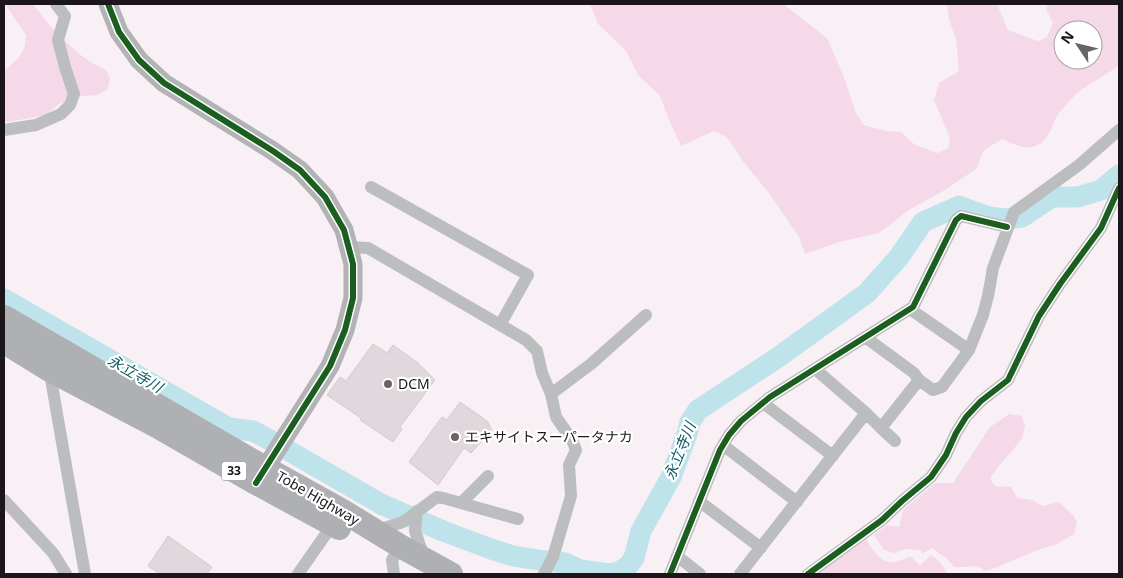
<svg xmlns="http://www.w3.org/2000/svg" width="1123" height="578" font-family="'Noto Sans','Noto Sans JP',sans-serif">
<rect width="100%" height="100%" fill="#f9f0f5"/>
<!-- green -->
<path fill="#f5d9e8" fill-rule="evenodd" d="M5,4h28l17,22 28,27 14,10 14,7 4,8 -2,11 -10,6 -17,1 -22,8 -12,11 -39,7 -4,-1v-53l2,1 13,-11 6,-12 1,-11z
M590,4h193l44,34 17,39 12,36 8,12 22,6 15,1 14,13 23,8 10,-5 2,-10 -16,-38 5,-17 20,-12 -3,-32 -7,-19 -2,-16h50l11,26 30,11 9,-4 6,-14 -7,-14 2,-5h71v61l-3,3c-16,10 -34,19 -47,33 -4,5 -9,10 -12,15 -5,10 -8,23 -19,29 -11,6 -25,-1 -36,-6l-18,11 -8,19 -31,21 -36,20 -30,23 -40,9 -34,12 -6,-17 -28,-41 -29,-36 -15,-23 -13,-6 -33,15 -12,-26 -9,-24 -22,-21 -12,-24 -28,-27zM1063,30h30v30h-30z
M1009,414l13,2 3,10 -3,13 -24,28 -8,12 5,7 16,1 6,11 15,2 11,6 16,-4 14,13 4,7 -3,12 -17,10 -22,7 -37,16 -12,4 -9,-5 -11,1h-12l-7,-8 -15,-11 -10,6 -2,-4 -15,-1 -11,4 -10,-3 -10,-15 13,-10 12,2 4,-17 32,-27h18l37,-56z
M865,537c7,11 14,27 30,25 5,-1 10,-4 15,-6l10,9 11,-10 9,7 8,12h-134z"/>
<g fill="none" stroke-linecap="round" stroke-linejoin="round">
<!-- river -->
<path stroke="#bee3ea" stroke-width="21" d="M4,299l225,129 24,3 17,9
M289,451l92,53 62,27 48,18 22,7 32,5 20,2 15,7 30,4 9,-2 9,-6 6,-8 7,-27 30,-54 16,-43 3,-12 8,-12 82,-54 87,-63 32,-36 24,-35 36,-16 30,11 15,2 18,-2 30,-20h26l23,-7 18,-15"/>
</g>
<!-- building -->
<path fill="#e0d8dc" stroke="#d2cbce" d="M373,344l14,9 6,-8 25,18 17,17 -35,47 2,2 -9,13 -33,-22 1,-2 -34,-23 13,-18 6,4z
M460,402l27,19 5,9 -21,23 -7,-5 -26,37 -29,-23 33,-45 5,3z
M168,536l44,31 -5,7h-47l-12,-8z"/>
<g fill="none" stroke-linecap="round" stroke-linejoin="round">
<!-- street -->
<path stroke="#bcbdbf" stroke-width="12" d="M4,130l32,-5 25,-11 9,-9 4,-11 -9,-27 -7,-27 7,-24 -9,-12
M371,187l157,88 -28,50
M349,247l19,1 158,92 11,11 5,22 9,21 5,23 16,23 4,10 -7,15 2,31 -18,61 -9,17
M910,309l59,41
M865,337l49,36 5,7 14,10 9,-3 27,-37 14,-35 5,-19 5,-28 21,-56 65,-47 40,-35
M49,368l36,206
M815,369l51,44 15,15 14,13
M551,394l40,-30 55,-49
M763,403l70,53
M881,428l38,-48
M723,445l74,57
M4,500l49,53 13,21
M699,501l62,47
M461,503l27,-27
M417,511l-2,20 10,29
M375,531l28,-9 34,-25 6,1 75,21
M677,556l23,18
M298,574l37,-53
M394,574l-2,-14 8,-14
M670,574l50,-124 9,-15 12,-14 29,-24 143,-90 43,-87 5,-4 46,11
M740,574l126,-161
M808,574l74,-54 20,-19 29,-24 15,-22 10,-22 10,-16 15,-16 27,-21 31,-64 21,-32 41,-56 18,-40"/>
<!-- secondary -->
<path stroke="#b1b3b4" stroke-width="19" d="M108,4l11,28 20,28 25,23 109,68 27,19 25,27 19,33 9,34v34l-8,32 -15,36 -72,114"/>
<!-- highway -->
<path stroke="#afb0b3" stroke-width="24" d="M4,317l261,151 76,42 59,36 51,28
M4,342l44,27 107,56 101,58 83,45"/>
<!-- cycleway casing -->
<g stroke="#fff" stroke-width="9">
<path id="cycleway" d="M108,4l11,28 20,28 25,23 109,68 27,19 25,27 19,33 9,34v34l-8,32 -15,36 -74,117
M670,574l50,-124 9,-15 12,-14 29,-24 143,-90 43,-87 5,-4 46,11
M808,574l74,-54 20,-19 29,-24 15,-22 10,-22 10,-16 15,-16 27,-21 31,-64 21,-32 41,-56 18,-40"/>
</g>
<!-- cycleway -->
<use href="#cycleway" stroke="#1b5e20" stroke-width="6"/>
</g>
<!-- markers -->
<g fill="#696266" stroke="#fff" stroke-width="2">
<circle cx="388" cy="384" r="5"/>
<circle cx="455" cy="437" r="5"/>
</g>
<g text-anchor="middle" stroke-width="4.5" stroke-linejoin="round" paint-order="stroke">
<!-- shield labels -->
<rect fill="#fff" stroke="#605b5e" stroke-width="1" x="221.5" y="461.5" width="25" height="19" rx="4"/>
<g font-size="12" font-weight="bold" fill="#1c1519">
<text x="234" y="475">33</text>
</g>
<!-- poi labels -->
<g font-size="14" fill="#1c1519" stroke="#fff" text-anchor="start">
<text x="398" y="389">DCM</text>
<text x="465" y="442">エキサイトスーパータナカ</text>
</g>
<!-- street labels -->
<g font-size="14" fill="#1c1519" stroke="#fff">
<text transform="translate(318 498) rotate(30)" y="5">Tobe Highway</text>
</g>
<!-- water labels -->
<g font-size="15" font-style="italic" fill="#0c5c67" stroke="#fff">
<text transform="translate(135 374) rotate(30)" y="5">永立寺川</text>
<text transform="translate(680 451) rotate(-68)" y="5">永立寺川</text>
</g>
</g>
<!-- border -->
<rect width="1123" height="578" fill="none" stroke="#1c1519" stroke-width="10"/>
<!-- north arrow -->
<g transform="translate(1078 45) rotate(305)"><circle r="24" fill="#ffffff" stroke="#a4a1a3"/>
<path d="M0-4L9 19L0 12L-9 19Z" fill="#696266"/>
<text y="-8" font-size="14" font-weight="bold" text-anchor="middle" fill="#1c1519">N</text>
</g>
</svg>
